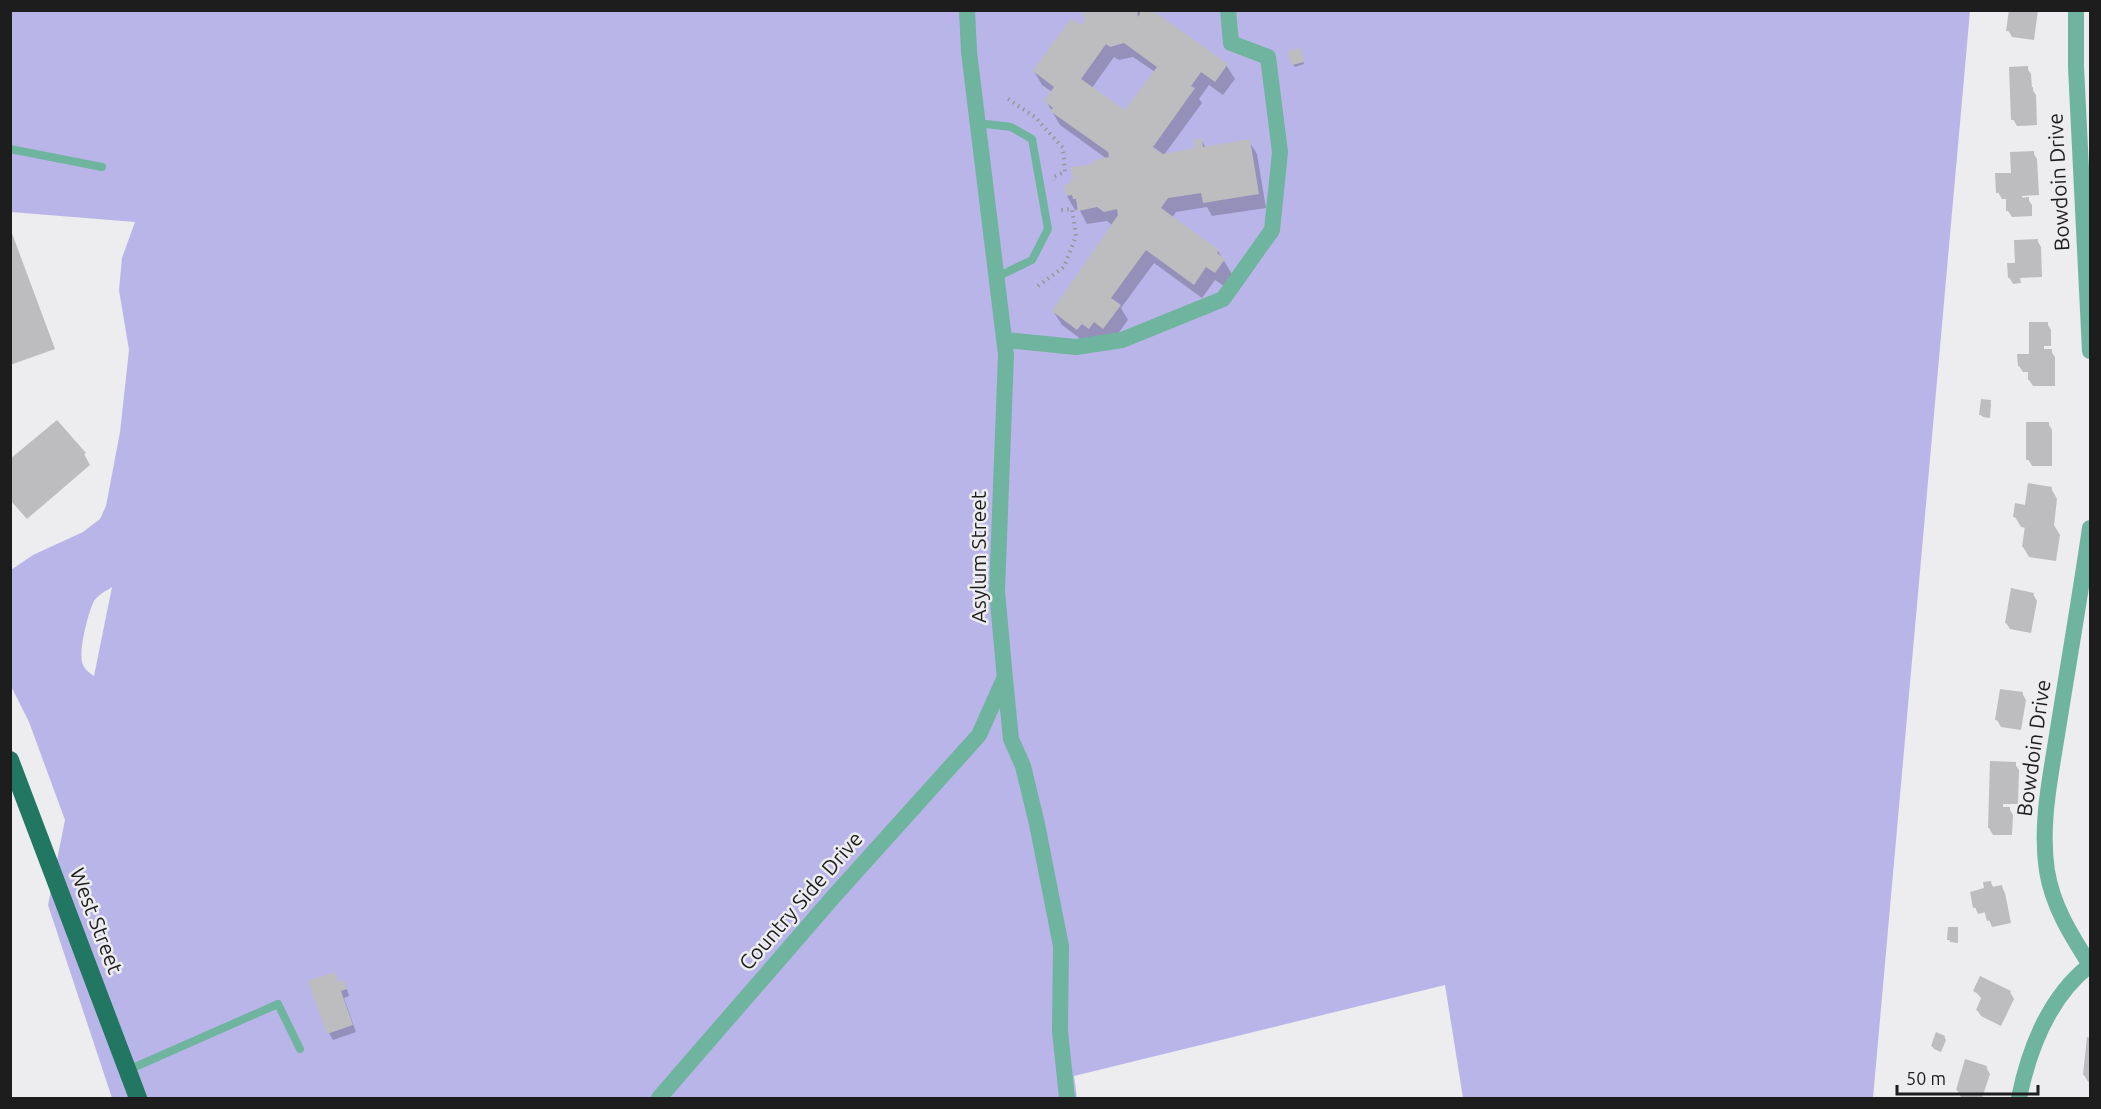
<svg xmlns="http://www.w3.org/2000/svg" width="2101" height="1109" font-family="Ubuntu,sans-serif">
<rect width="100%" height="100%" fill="#edecef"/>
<!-- green -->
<path fill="#bab5e8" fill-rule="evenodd" d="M11,11h1959l-97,1087h-410l-18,-113 -371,91 3,22h-965l-64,-193 17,-85 -36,-98 -18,-36v-116l22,-15 50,-23 17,-13 6,-13 14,-74 9,-82 -10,-60 3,-32 13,-36 -124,-10zM112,587l-18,89c-6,-4 -10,-7 -12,-14 -3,-13 6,-49 12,-61 5,-7 12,-10 18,-14z"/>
<!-- shadow -->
<path fill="#0003" fill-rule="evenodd" d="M1084,10h55l2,6 85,49 9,14 -12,16 -14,-10 -10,14 3,4 -38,52 33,-5 4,-10 5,8 43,-7 8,13 9,54 -54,8 -5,-9 -31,5 -4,6 46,33 14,23 -8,12 -9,-6 -13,18 -48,-35 -33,45 7,12 -16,22 -26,1 -24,-18 -9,-14 60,-85 -6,-5 -20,3 -8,-15 -4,1 -8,-14 5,-11 23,-20 12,-6 -47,-34 -14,-24 6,-9 -10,-7 -8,-14 47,-44 5,-7zM1114,57l5,3 14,-3 22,15 -29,40 -34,-24z
M2010,10h28l-4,30 -22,-3 -4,-7z
M1301,52l3,12 -9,3 -2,-3z
M2027,68l4,6 1,15 4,6 1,30 -20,1 -4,-7z
M2033,153l4,6 2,36 -17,1v3h6l4,6v11l-20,1 -4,-6 -1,-12h-5l-4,-7z
M10,228l45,121 -45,16z
M2037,240l4,7 1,30 -22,1 1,5 -8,1 -4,-7z
M2047,323l4,7v16h-7v5h7l4,6v29h-22l-4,-6v-8h-6l-4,-6 12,-10z
M1990,402l1,2 -1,14 -7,-1 -2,-2z
M2048,423l4,7v36h-20l-4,-7z
M84,454l6,11 -63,54 -17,-19v-39z
M2051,488l6,11 -3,26 6,10 -4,26 -27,-4 -6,-10 3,-19 -5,-1 -6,-10 11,-11z
M2033,594l4,7 -6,32 -21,-4 -4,-6z
M2022,693l4,7 -5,30 -20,-3 -4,-7z
M1991,763l24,1 4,6 -1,34h-15v4h6l4,7 -1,20h-19l-4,-7z
M1990,882l4,6 7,-2 4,7 6,30 -19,4 -6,-15 -8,2 -3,-7z
M1957,928l1,15 -8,-1 -1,-3z
M334,974l5,10 8,5 2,7 -5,2 12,34 -23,8 -4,-7z
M1975,991l35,1 4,7 -13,27 -20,-10 -4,-6 5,-11z
M1944,1037l2,3 -5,12 -7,-3 -2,-3z
M2088,1039h2v43h-2l-4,-7z
M1986,1067l4,7 -8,24 -21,-1 -4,-7z"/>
<!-- building -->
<path fill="#bdbdc0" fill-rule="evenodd" d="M1082,10h55l1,7 5,-7h9l76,54 -13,18 -14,-10 -10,14 4,2 -42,59 10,7 32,-6 -1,-8 8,-2 1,9 47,-8 9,55 -56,9 -2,-10 -33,5 -7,10 58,42 -2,3 8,6 -10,14 -9,-6 -12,18 -48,-35 -35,48 10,7 -18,24 -9,-7 -5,7 -7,-5 -5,6 -25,-19 66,-96 -1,-6 -13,3 -7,-5 -19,4 -2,-12h-3l-1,-4 -6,1 -2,-11 7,-2 -1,-4h3l-2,-12 22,-3v-4l16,-3 -1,-5 -58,-41 3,-3 -9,-7 10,-14 -21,-16 38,-53 10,7 4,-5zM1124,43l33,24 -32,43 -44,-31 25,-35 4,3z
M2009,10h25l-3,24 -25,-3z
M1300,48l4,14 -12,3 -4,-14z
M2028,66l1,21h4l1,32 -23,1 -2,-53z
M2034,151l2,38h-17v9l10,-1v13l-23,1v-19l-10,1 -1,-20h16l-1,-21z
M10,233l38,102 -38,13z
M2038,239l1,32 -22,1 1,5 -10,1 -1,-15h8l-1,-23z
M2029,322h19v18h-7v9h11v31h-24v-14h-10l-1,-12h12z
M1981,399l10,1 -2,16 -10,-1z
M57,420l29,33 -66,56 -10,-11v-39z
M2026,422h23v38h-23z
M2028,483l24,4 -5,35 7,1 -3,28 -29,-4 4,-28 -13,-2 2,-14 10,2z
M2011,588l23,5 -7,34 -22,-4z
M2000,689l23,3 -5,32 -23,-4z
M1990,761l26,1 -1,36h-15v9h10l-1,22 -21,-1z
M1991,881l1,6 10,-2 6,31 -21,5 -4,-15 -10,2 -3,-16 14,-4 -1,-6z
M1948,927h10v13h-11z
M335,972l3,10 6,-2 3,9 -6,2 12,34 -26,9 -19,-53z
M1980,976l31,15 -13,29 -22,-10 6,-14 -9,-5z
M1936,1032l9,4 -5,14 -9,-4z
M2087,1037l3,1v38l-7,-1z
M1965,1059l22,7 -9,31 -22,-7z"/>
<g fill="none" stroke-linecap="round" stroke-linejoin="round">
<!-- path -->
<path stroke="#979698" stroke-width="4" stroke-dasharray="1.5 4.5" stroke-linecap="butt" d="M1008,99l27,18 28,31 2,24 -12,5 1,3
M1038,286l26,-19 12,-31 -4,-27 -12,1 -1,-2"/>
<!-- service -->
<path stroke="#6fb49e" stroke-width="8" d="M978,123l33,4 21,12 16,90 -16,31 -35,17
M10,149l92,18
M128,1070l150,-66 22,45"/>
<!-- minor -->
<path stroke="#6fb49e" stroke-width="16" d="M967,10l2,42 37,303 -9,236 8,88 6,60 12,27 14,58 24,122 -1,85 7,67
M2076,10v57l14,284
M1005,340l71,7 46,-7 101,-41 49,-69 8,-78 -12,-95 -37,-14 -3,-33
M2090,528c-10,69 -22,138 -33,207 -7,44 -17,91 -10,136 6,36 24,64 43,94
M659,1098l176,-203 144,-160 25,-56
M2019,1098c10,-49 30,-101 71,-133"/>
<!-- primary -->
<path stroke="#217761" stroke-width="18" d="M10,760l128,338"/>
</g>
<g text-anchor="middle" stroke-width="5" stroke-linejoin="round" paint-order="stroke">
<!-- street labels -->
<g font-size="21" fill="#1d1d1e" stroke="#edecef">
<text transform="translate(2059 182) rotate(-93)" y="7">Bowdoin Drive</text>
<text transform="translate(979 557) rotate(-90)" y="7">Asylum Street</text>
<text transform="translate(2034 748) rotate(-82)" y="7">Bowdoin Drive</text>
<text transform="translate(801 901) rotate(-49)" y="7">Country Side Drive</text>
<text transform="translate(96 921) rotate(69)" y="7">West Street</text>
</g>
</g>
<!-- border -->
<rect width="2101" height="1109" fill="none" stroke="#1d1d1e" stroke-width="24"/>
<!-- scale -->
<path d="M1897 1085v9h141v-9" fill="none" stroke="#1d1d1e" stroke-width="3"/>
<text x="1906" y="1085" font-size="18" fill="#1d1d1e" stroke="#edecef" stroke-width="4.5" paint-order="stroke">50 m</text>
</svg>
